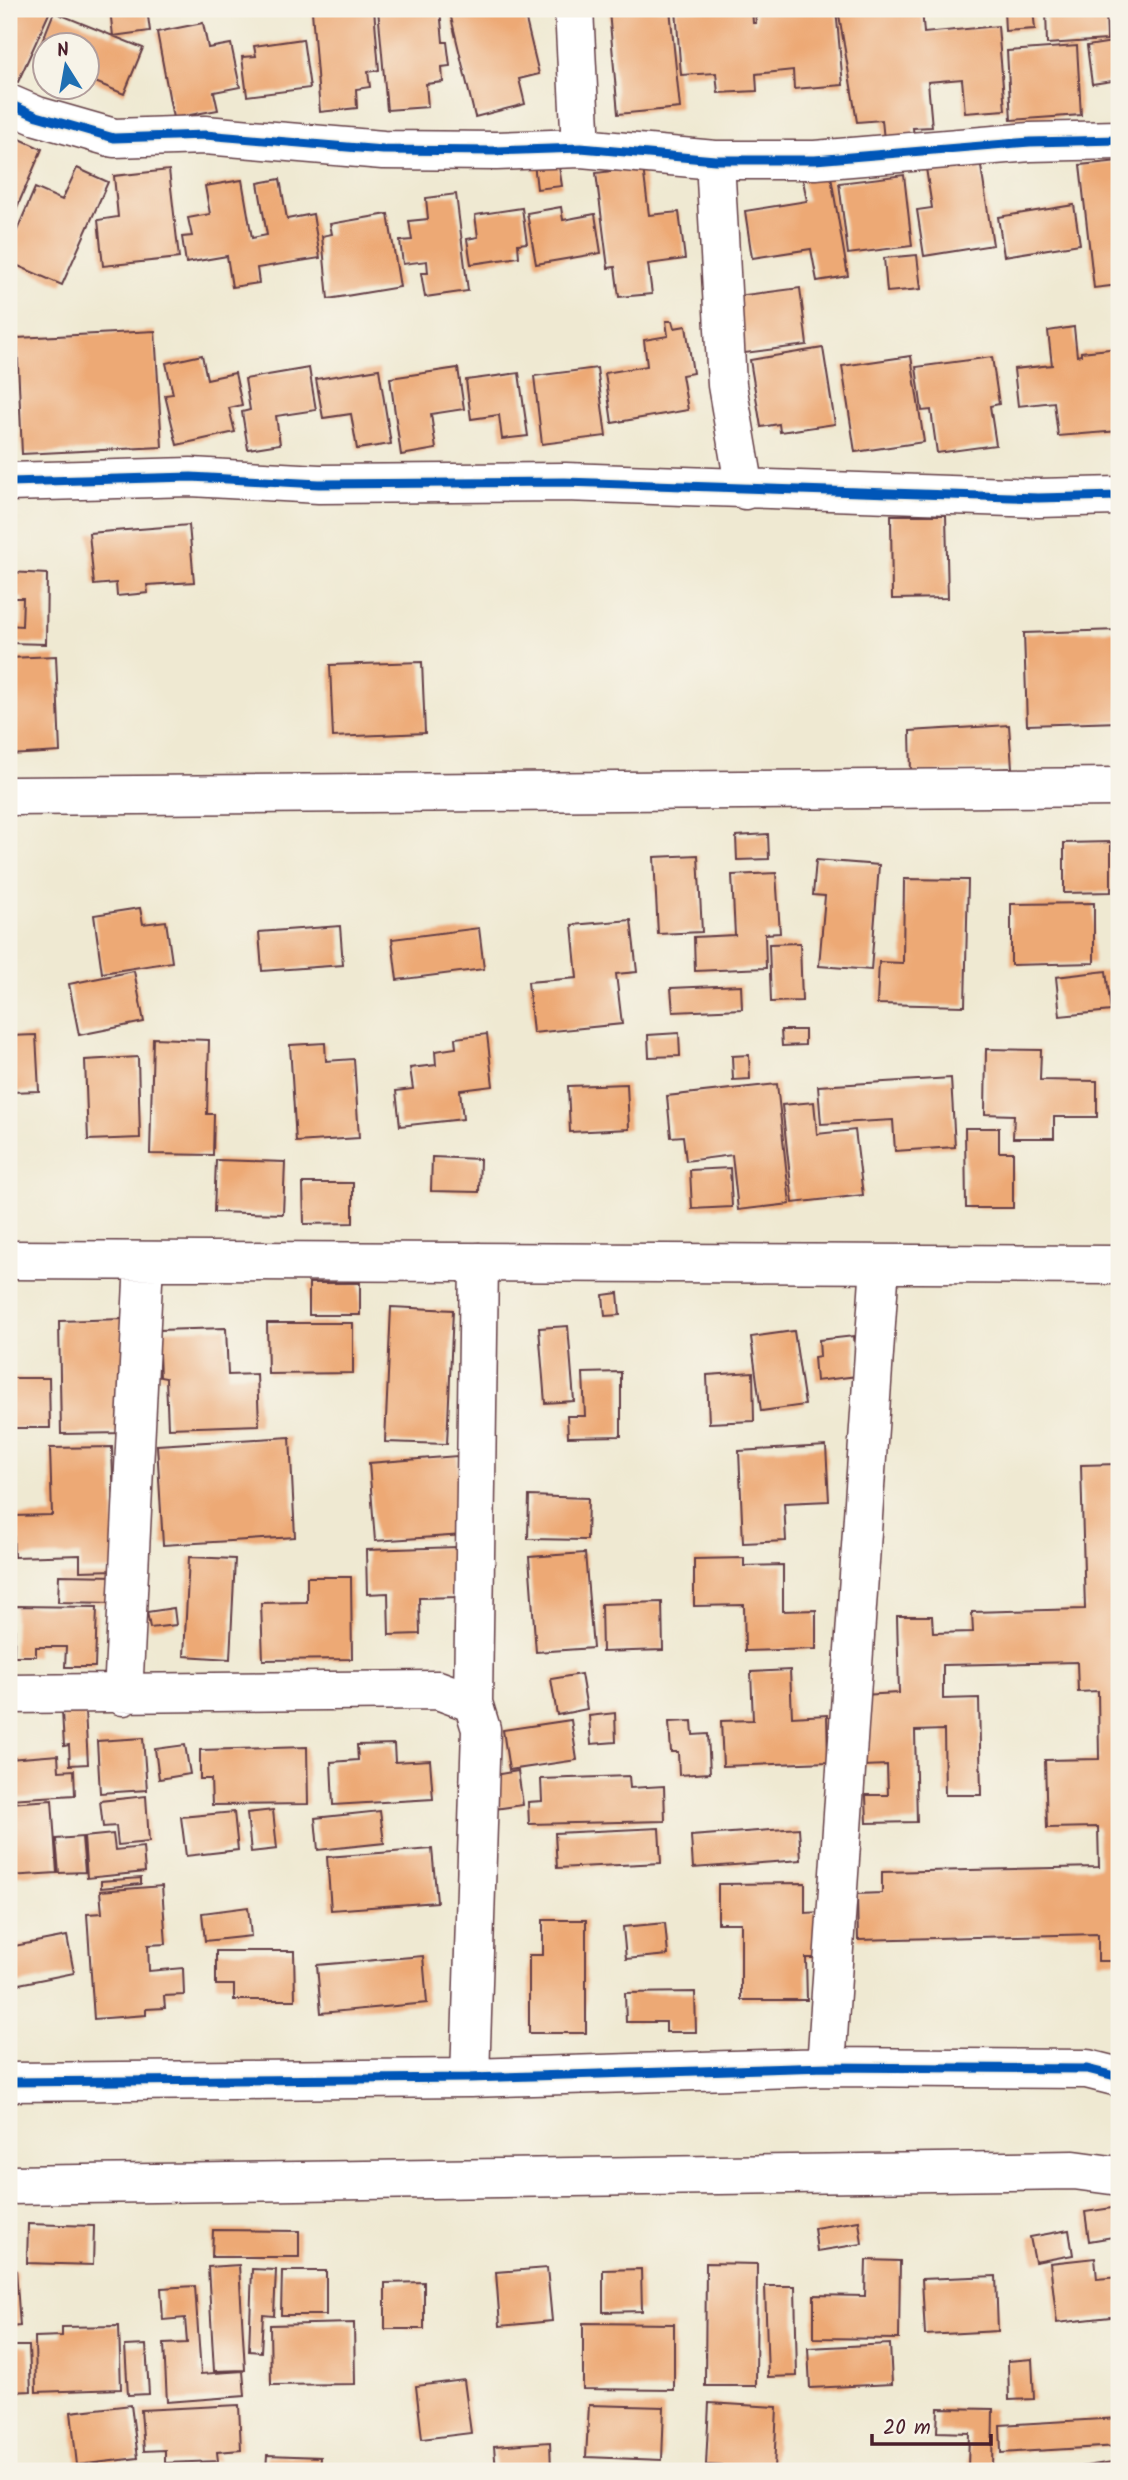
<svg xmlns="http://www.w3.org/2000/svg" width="1128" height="2480" font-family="Kalam,sans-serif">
<rect width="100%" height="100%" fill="#f7f3e8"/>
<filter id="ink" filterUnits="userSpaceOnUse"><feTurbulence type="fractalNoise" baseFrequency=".0143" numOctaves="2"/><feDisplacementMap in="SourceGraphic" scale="14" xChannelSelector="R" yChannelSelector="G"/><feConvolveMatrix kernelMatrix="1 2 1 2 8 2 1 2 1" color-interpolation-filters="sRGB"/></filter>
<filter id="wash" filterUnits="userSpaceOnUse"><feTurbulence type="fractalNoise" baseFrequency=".00686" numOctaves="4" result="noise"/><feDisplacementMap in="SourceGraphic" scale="28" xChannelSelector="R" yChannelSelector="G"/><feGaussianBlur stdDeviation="1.57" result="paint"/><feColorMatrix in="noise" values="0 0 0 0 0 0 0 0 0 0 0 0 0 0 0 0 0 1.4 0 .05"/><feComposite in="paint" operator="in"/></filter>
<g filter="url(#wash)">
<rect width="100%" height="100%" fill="#efe9d2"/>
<g id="blocks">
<!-- building -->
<path fill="#eda975" d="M9,9h42l-33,73 -9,-3z
M110,9h37l3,22 -37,5 30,12 -19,46 -36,-15v-33h-42v15l-10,-4 18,-45 59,24z
M337,9h37l5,61 -11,2 2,15 -14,2 1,19 -37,4 -8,-101z
M378,9h62l3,33h4l3,24 -8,1 1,15 -17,2 2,23 -41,3z
M449,9h91l1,8 -15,3 13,54 -20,5 6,25 -50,13z
M631,9h39l10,99 -62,6 -9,-103z
M752,9l1,14h3l-1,-14h81l7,76 -49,4 -1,-19 -37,4 1,17 -39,2 -2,-20 -35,2 -5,-65z
M838,9h84l2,24 74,-7 7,84 -40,3 -3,-34 -34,3 4,45 -19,1 1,9 -30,3 -2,-20 -25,2z
M1004,9h29l2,20 -30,2z
M1046,9h60l1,31 -60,4z
M203,23l5,25 23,-4 9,43 -26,5 4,18 -45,8 -16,-86z
M303,39l7,49 -63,8 -5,-39 14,-1 -2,-10z
M1119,41v39l-27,4 -5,-38z
M1077,46l4,69 -70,5 -4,-69z
M9,134l33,15 -33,77z
M558,160l4,26 -25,3 -3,-26z
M980,160l13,85 -69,11 -7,-46 15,-2 -6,-40z
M1119,161v124l-25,3 -14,-123z
M829,165l19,111 -31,5 -6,-32 -59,9 -7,-47 62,-10 -6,-31z
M643,167l6,48 30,-3 6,47 -37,5 4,30 -33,3 -4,-30 -7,1 -12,-95z
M77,168l31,14 -46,103 -53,-23v-13l26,-61 27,12z
M169,170l10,88 -76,8 -5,-46 20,-3 -4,-41z
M904,175l8,71 -64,8 -9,-71z
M280,179l7,40 26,-5 7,44 -63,10 2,15 -27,4 -5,-31 -41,7 -4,-26 10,-1 -4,-18 22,-4 -5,-28 37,-6 10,58 15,-3 -9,-52z
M456,194l12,97 -43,6 -4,-24h7l-1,-12 -24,3 -3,-23 12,-1 -3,-19 19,-2 -2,-21z
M1074,205l6,39 -76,12 -6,-39z
M561,207l2,13 32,-6 6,39 -65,11 -9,-51z
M522,208l5,35 -9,1 1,13 -48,7 -4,-25 11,-2 -3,-22z
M388,214l12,73 -72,12 -6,-63 10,-2 -2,-10z
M917,255l4,34 -34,3 -3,-34z
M800,288l7,57 -78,10 -7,-57z
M666,321h6l2,7 12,-2 7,47 -11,2 6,35 -76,13 -7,-50 42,-7 -3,-26 24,-4z
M1074,327l3,29 4,-1v-3l38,-4v83l-61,5 -4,-34 -36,4 -4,-37 38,-4 -4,-34z
M155,331l7,116 -140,7 -5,-116z
M823,348l12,76 -55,8 -1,-8 -18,3 -11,-67z
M202,355l5,24 28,-6 7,32 -13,3 6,24 -58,13 -12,-50 8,-1 -7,-31z
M911,356l13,86 -69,10 -13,-86z
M992,357l7,47 -9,2 6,39 -59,8 -6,-43 -9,1 -6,-44z
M309,368l7,42 -40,6 4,28 -32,5 -6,-37 8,-2 -5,-31z
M458,368l6,41 -33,5 5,35 -35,6 -11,-77z
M597,368l9,68 -64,8 -8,-68z
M379,369l12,75 -34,5 -6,-35 -28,4 -7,-39z
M519,373l9,63 -26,3 -3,-24 -28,4 -5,-39z
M891,515h55l2,83 -56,1z
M189,525l5,57 -47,3 1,8 -31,3 -1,-13 -22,2 -5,-52z
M9,572l38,2 -1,70 -37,-1v-18l13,1 1,-28h-14z
M1119,630v92l-92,3 -3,-92z
M56,656l4,96 -51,3v-97z
M422,662l3,71 -92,4 -3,-72z
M1009,725l3,43 -101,6 -1,-43z
M768,834l1,25 -32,1 -1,-24z
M1111,842v50l-47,1v-50z
M698,855l4,77 -44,2 -4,-77z
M816,860l63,5 -8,105 -52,-4 6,-70 -12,-1z
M776,873l4,60 -15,1 1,34 -71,3 -1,-34 41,-2 -3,-60z
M904,879l64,1 -3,126 -88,-2 2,-42 24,1z
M1094,903v60l-83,2v-61z
M140,908l3,16 23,-3 6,41 -70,11 -8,-58z
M631,920l6,52 -21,2 6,50 -89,9 -5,-51 49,-4 -5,-53z
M340,926l3,39 -81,6 -3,-39z
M479,928l5,41 -87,11 -5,-41z
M800,943l2,58 -31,1 -2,-58z
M134,971l10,51 -65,13 -10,-51z
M1106,971l5,40 -51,5 -4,-39z
M741,985l1,24 -69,3 -2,-24z
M781,1030h24v15l-23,1z
M679,1033l1,23 -31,1 -1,-22z
M487,1034l6,52 -33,4 3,29 -63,7 -4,-35 17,-2 -3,-21 26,-3 -1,-14 21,-3 -1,-10z
M36,1035l3,56 -30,1v-56z
M153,1038l56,2 -2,74h7l-1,41 -63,-1z
M325,1043l1,18 28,-2 5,79 -63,4 -6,-97z
M986,1049l55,1 -1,30 57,1v36h-43v21h-41l1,-23 -29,-1z
M749,1055l1,24 -17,1 -1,-24z
M138,1057l2,81 -52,2 -3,-80z
M951,1078l4,69 -60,4 -2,-31 -72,4 -3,-38z
M627,1084l2,45 -59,3 -2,-46z
M777,1084l13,120 -52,6 -6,-55 -46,6 -3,-25 -12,1 -4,-41z
M814,1102l3,32 38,-4 8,65 -70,8 -11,-98z
M965,1128h34v24h14v56h-47z
M432,1157l48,2 -1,33 -48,-1z
M216,1160l69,2 -2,52 -69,-2z
M730,1168l2,39 -40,2 -2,-39z
M303,1183h50v40l-49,1z
M309,1283h51v32h-51z
M618,1293l2,22 -15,1 -2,-21z
M391,1307l62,3 -6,134 -62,-2z
M123,1319l2,114 -64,1 -2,-113z
M267,1323h86v50l-85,1z
M568,1326l6,75 -29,2 -6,-75z
M226,1328l2,47 29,-1 2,51 -91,3 -2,-50 -6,-1 -2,-47z
M794,1331l11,74 -44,6 -10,-74z
M854,1336l3,40 -41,5 -2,-24 6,-1 -1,-16z
M621,1372v64l-53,1 -1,-21h18l-2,-43z
M753,1372l1,49 -45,2 -2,-48z
M9,1378h40l1,50h-41z
M290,1437l5,100 -132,8 -6,-100z
M826,1446l3,55 -45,2 2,38 -43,2 -4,-92z
M112,1447l4,123 -36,1v-16l-66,2 -1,-41 39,-1 -2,-67z
M457,1456l7,79 -89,6 -6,-78z
M1119,1464v497h-21v-27l-240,6 -1,-46 25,-1v-21l217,-5 -1,-40 -51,1 -2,-68 54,-1 -1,-68 -20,1 -1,-30 -134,3v34l36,-1 2,97h-36l-1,-65 -29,1 2,91 -50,1 -1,-28h22l-1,-30 -24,1 -2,-71 38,-2 -2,-77h35l1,17 40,-1 -1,-20 113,-3 -4,-144z
M529,1496l59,2 -1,42 -59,-1z
M458,1547l1,50 -40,1 1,36 -31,1 -1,-42 -21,1 -1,-44z
M585,1553l8,95 -57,4 -7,-95z
M189,1557l46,2 -5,100 -46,-3z
M744,1558v8l39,-1v46l33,-1v39l-71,2 -1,-46 -50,1v-47z
M59,1575l58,1 -1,27 -58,-1z
M307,1577h44l1,82 -89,1 -2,-57 46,-1z
M662,1602l1,48 -61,2 -1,-48z
M15,1606l82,1 -2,60h-30l1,-20h-30v9h-22z
M174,1608l2,17 -26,3 -3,-16z
M790,1670l2,47 35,-2 1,47 -105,4 -2,-45 32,-1 -2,-48z
M581,1674l6,35 -30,6 -6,-36z
M85,1710l3,54 -18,1 -1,-20 -5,1 -2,-35z
M615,1713l1,29 -25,2 -2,-28z
M571,1720l6,40 -68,10 -6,-40z
M692,1721l1,14 15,-1 2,39 -31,2 -1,-23h-7l-2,-30z
M143,1738l4,52 -47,3 -3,-52z
M394,1744l1,18 35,-2 3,39 -100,6 -2,-43 27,-2 -1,-15z
M185,1745l5,29 -31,5 -4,-30z
M307,1747l1,57 -96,1 -1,-26h-11v-29z
M58,1755l1,16 15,-1 1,25 -66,4v-40z
M518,1771l5,34 -36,5 -5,-33z
M629,1776l1,12 34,-2 1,35 -136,3 -1,-22 14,-1 -1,-22z
M146,1796l3,46 -31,3 -2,-19 -13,1 -3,-26z
M52,1800l5,73 -48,3v-73z
M273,1810l4,39 -26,3 -4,-39z
M380,1811l4,32 -66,7 -3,-32z
M234,1812l4,38 -52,6 -5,-39z
M659,1828l2,35 -104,5 -2,-35z
M799,1828l2,32 -108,8 -2,-32z
M113,1834l2,16 28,-3 2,25 -58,6 -3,-41z
M82,1837l3,35 -26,1 -3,-34z
M432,1849l5,53 -106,8 -4,-53z
M141,1878v6l-40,4v-7z
M805,1883v30l16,-1v46h-15l1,42h-66v-77h-23v-39z
M162,1886l4,58 -18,1 1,26 34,-3 1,27 -20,1 1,12 -19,1v6l-52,4 -7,-105 15,-1 -2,-22z
M248,1907l3,29 -46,5 -3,-28z
M543,1920h43v113h-57v-78h14z
M665,1923l3,32 -42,4 -3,-32z
M67,1936l7,37 -65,13v-39z
M216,1951h78l1,49h-61v-15h-18z
M423,1956l4,47 -106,10 -4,-48z
M695,1992l1,40h-30v-10h-40l-1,-29z
M1119,2207v29l-30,5 -4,-29z
M859,2221l3,23 -45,7 -3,-23z
M28,2224l66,2 -1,39 -66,-2z
M213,2230l86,1v26h-87z
M1069,2230l4,25 -38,7 -5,-25z
M1095,2258l2,21 22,-2v39l-62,7 -7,-60z
M866,2260l34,1 -1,78 -85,-1v-43l51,1z
M706,2263l51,1 -1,122h-51z
M239,2265l6,105 -31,1 -6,-104z
M547,2268l5,53 -52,5 -4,-54z
M252,2269l24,1 -2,46 -11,-1 -2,37 -12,-1z
M641,2269l1,42 -39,1v-42z
M16,2270l4,56 -11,1v-56z
M282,2271h44v44h-45z
M996,2276l2,55 -73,4 -3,-56z
M424,2282v47h-39v-46z
M195,2286l6,88 42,-3 2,25 -78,6 -3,-58 23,-1 -2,-25 -22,2 -2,-32z
M765,2286h30l2,90 -29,1z
M354,2323l1,61 -84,1 -1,-60z
M583,2323l91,1v66l-91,-1z
M119,2326l2,63 -85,3 -1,-55 27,-1v-9z
M890,2344l2,40 -82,4 -2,-40z
M146,2345l3,49 -21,1 -3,-49z
M9,2346h20l2,45 -22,1z
M1032,2359l2,40 -25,1 -1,-39z
M464,2380l7,53 -49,6 -6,-53z
M709,2403l68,4 -3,62 -68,-4z
M131,2405l7,53 -61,7 -6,-53z
M239,2405l2,45 -24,2 1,9 -53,2v-13l-21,1 -3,-41z
M589,2405l75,2 -2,53 -76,-3z
M938,2408l55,1 -1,62h-93l69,-3 1,-35 -32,-1z
M1119,2418v28l-118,7 -1,-28z
M550,2442l1,29h-55l-2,-25z
M267,2455l54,2 -1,14h-54z
M1119,2461v10h-59v-1z"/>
</g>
</g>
<g filter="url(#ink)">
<use href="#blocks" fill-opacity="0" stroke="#633d44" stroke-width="2"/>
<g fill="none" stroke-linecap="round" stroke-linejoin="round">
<!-- street casing -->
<g stroke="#633d44" stroke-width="41">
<path id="street" d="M574,9l7,139
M9,104l28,12 77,22 91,-3 178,15 113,1 85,-3 134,12h100l215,-18 89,-2
M715,160l12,225 18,105
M9,482l182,-5 128,7 246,-2 473,16 81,-2
M9,796l1110,-9
M9,1260l1110,5
M9,1694l429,-4 35,13 8,26 -11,349
M123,1696l21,-435
M473,1703l6,-441
M826,2067l54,-803
M9,2082l461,-4 356,-11 261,2 32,8
M9,2185l1065,-15 45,6"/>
</g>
<!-- street -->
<use href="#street" stroke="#fff" stroke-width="38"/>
<!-- cycleway casing -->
<g stroke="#f7f3e8" stroke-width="13">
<path id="cycleway" d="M9,104l28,12 77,22 91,-3 178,15 113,1 85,-3 134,12h100l215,-18 89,-2
M9,482l182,-5 128,7 246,-2 473,16 81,-2
M9,2082l461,-4 356,-11 261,2 32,8"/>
</g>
<!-- cycleway -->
<use href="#cycleway" stroke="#0057b8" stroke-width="9"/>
</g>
</g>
<!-- margin -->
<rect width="1128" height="2480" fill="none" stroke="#f7f3e8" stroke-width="35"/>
<!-- north arrow -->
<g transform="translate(66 66) rotate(349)"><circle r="33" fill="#f7f3e8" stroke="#b29e9c" stroke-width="2"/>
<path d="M0-5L12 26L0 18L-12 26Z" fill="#1f6fb2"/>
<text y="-10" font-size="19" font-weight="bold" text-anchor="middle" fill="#4a1f2b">N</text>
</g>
<!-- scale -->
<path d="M872 2434v10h119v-10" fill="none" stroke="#4a1f2b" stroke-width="3.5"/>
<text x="883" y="2434" font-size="21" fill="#4a1f2b" stroke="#f7f3e8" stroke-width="5" paint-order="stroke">20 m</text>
</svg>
